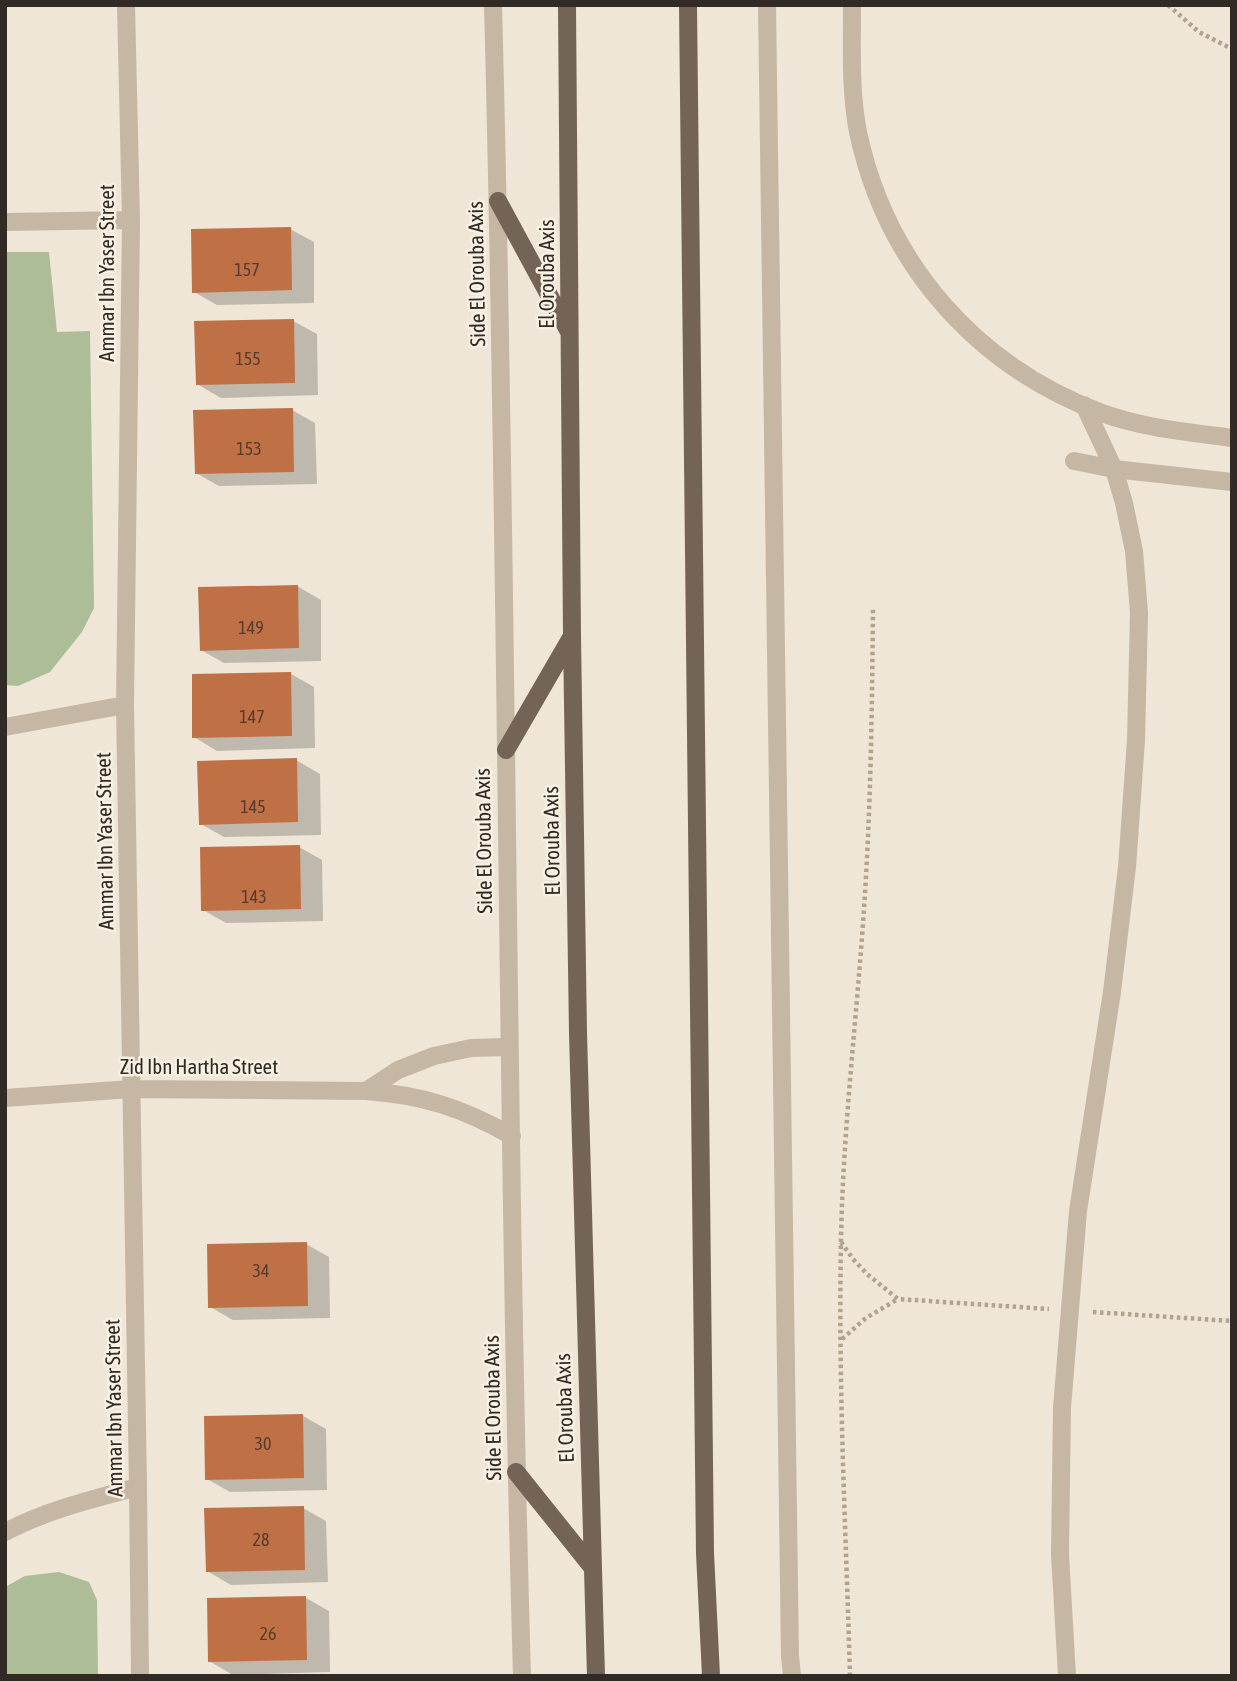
<svg xmlns="http://www.w3.org/2000/svg" width="1237" height="1681" font-family="'Asap Condensed',sans-serif">
<rect width="100%" height="100%" fill="#efe6d7"/>
<!-- green -->
<path fill="#adbd98" d="M5,252h44l8,80 33,-1 4,277 -12,24 -32,40 -32,14 -13,-1z
M59,1572l30,10 8,18 1,76h-93v-89l20,-11z"/>
<!-- shadow -->
<path fill="#0003" d="M290,229l24,13v61l-97,2 -23,-13z
M293,321l24,13 1,61 -97,3 -24,-14z
M292,410l23,13 2,61 -98,2 -23,-13z
M297,586l24,14v61l-97,2 -23,-13z
M291,674l23,13 1,61 -98,3 -23,-14z
M296,760l24,14 1,61 -97,2 -23,-13z
M299,847l23,13 1,61 -97,2 -23,-13z
M306,1244l23,13 1,61 -97,2 -23,-13z
M303,1416l23,13 1,61 -97,2 -23,-13z
M303,1508l23,13 2,61 -97,3 -24,-14z
M306,1598l23,13 1,61 -97,3 -24,-14z"/>
<!-- building -->
<path fill="#c07045" d="M291,227l1,63 -100,3 -1,-64z
M294,319l1,64 -99,2 -2,-64z
M293,408l1,64 -99,2 -2,-64z
M298,585l1,63 -99,3 -2,-64z
M291,672l1,64 -100,2v-64z
M297,758l1,64 -99,3 -2,-64z
M300,845l1,64 -100,2 -1,-64z
M307,1242l1,64 -100,2 -1,-64z
M303,1414l1,64 -99,2 -1,-64z
M304,1506l1,64 -99,2 -2,-64z
M306,1596l1,64 -99,2 -1,-64z"/>
<g fill="none" stroke-linecap="round" stroke-linejoin="round">
<!-- path -->
<path stroke="#b2a28f" stroke-width="4.5" stroke-dasharray="3.5 3.5" stroke-linecap="butt" d="M1168,5l31,27 33,17
M841,1242l12,17 14,15 31,25 151,10
M1093,1312l139,9
M842,1339l24,-21 32,-19
M850,1676c-4,-145 -12,-290 -9,-435 2,-116 17,-232 24,-348 6,-95 7,-189 8,-284"/>
<!-- minor -->
<path stroke="#c6b7a4" stroke-width="18" d="M126,5l5,215 -6,485 13,782 2,189
M493,5c15,557 13,1114 29,1671
M852,5c0,42 -2,86 6,127 28,132 118,234 244,281 41,15 86,19 130,25
M5,222l126,-2
M1074,461l40,8 118,13
M5,727l120,-22
M366,1091l32,-21 36,-14 37,-8 38,-1
M5,1098l126,-9 235,2c57,4 96,17 146,45
M5,1532c42,-22 88,-33 133,-45
M1067,1676l-7,-122 2,-146 16,-197 34,-219 15,-125 9,-127 3,-127 -5,-62 -10,-48 -10,-34 -30,-64"/>
<!-- tertiary -->
<path stroke="#c6b7a4" stroke-width="18" d="M767,5l23,1651 2,20"/>
<!-- primary -->
<path stroke="#736457" stroke-width="18" d="M567,5l5,631 6,397 18,643
M688,5l17,1548 6,123
M498,201l70,129
M506,750l66,-114
M516,1472l77,96"/>
</g>
<g text-anchor="middle" stroke-width="5" stroke-linejoin="round" paint-order="stroke">
<!-- number labels -->
<g font-size="18" fill="#563c2d">
<text x="247" y="276">157</text>
<text x="248" y="365">155</text>
<text x="249" y="455">153</text>
<text x="251" y="634">149</text>
<text x="252" y="723">147</text>
<text x="253" y="813">145</text>
<text x="254" y="903">143</text>
<text x="261" y="1277">34</text>
<text x="263" y="1450">30</text>
<text x="261" y="1546">28</text>
<text x="268" y="1640">26</text>
</g>
<!-- street labels -->
<g font-size="21" fill="#322b25" stroke="#f7f0e3">
<text transform="translate(107 273) rotate(-90)" y="7">Ammar Ibn Yaser Street</text>
<text transform="translate(477 274) rotate(-91)" y="7">Side El Orouba Axis</text>
<text transform="translate(547 274) rotate(-90)" y="7">El Orouba Axis</text>
<text transform="translate(105 841) rotate(-91)" y="7">Ammar Ibn Yaser Street</text>
<text transform="translate(484 841) rotate(-91)" y="7">Side El Orouba Axis</text>
<text transform="translate(552 841) rotate(-91)" y="7">El Orouba Axis</text>
<text x="199" y="1074">Zid Ibn Hartha Street</text>
<text transform="translate(114 1408) rotate(-91)" y="7">Ammar Ibn Yaser Street</text>
<text transform="translate(493 1408) rotate(-91)" y="7">Side El Orouba Axis</text>
<text transform="translate(565 1408) rotate(-92)" y="7">El Orouba Axis</text>
</g>
</g>
<!-- border -->
<rect width="1237" height="1681" fill="none" stroke="#322b25" stroke-width="14"/>
</svg>
